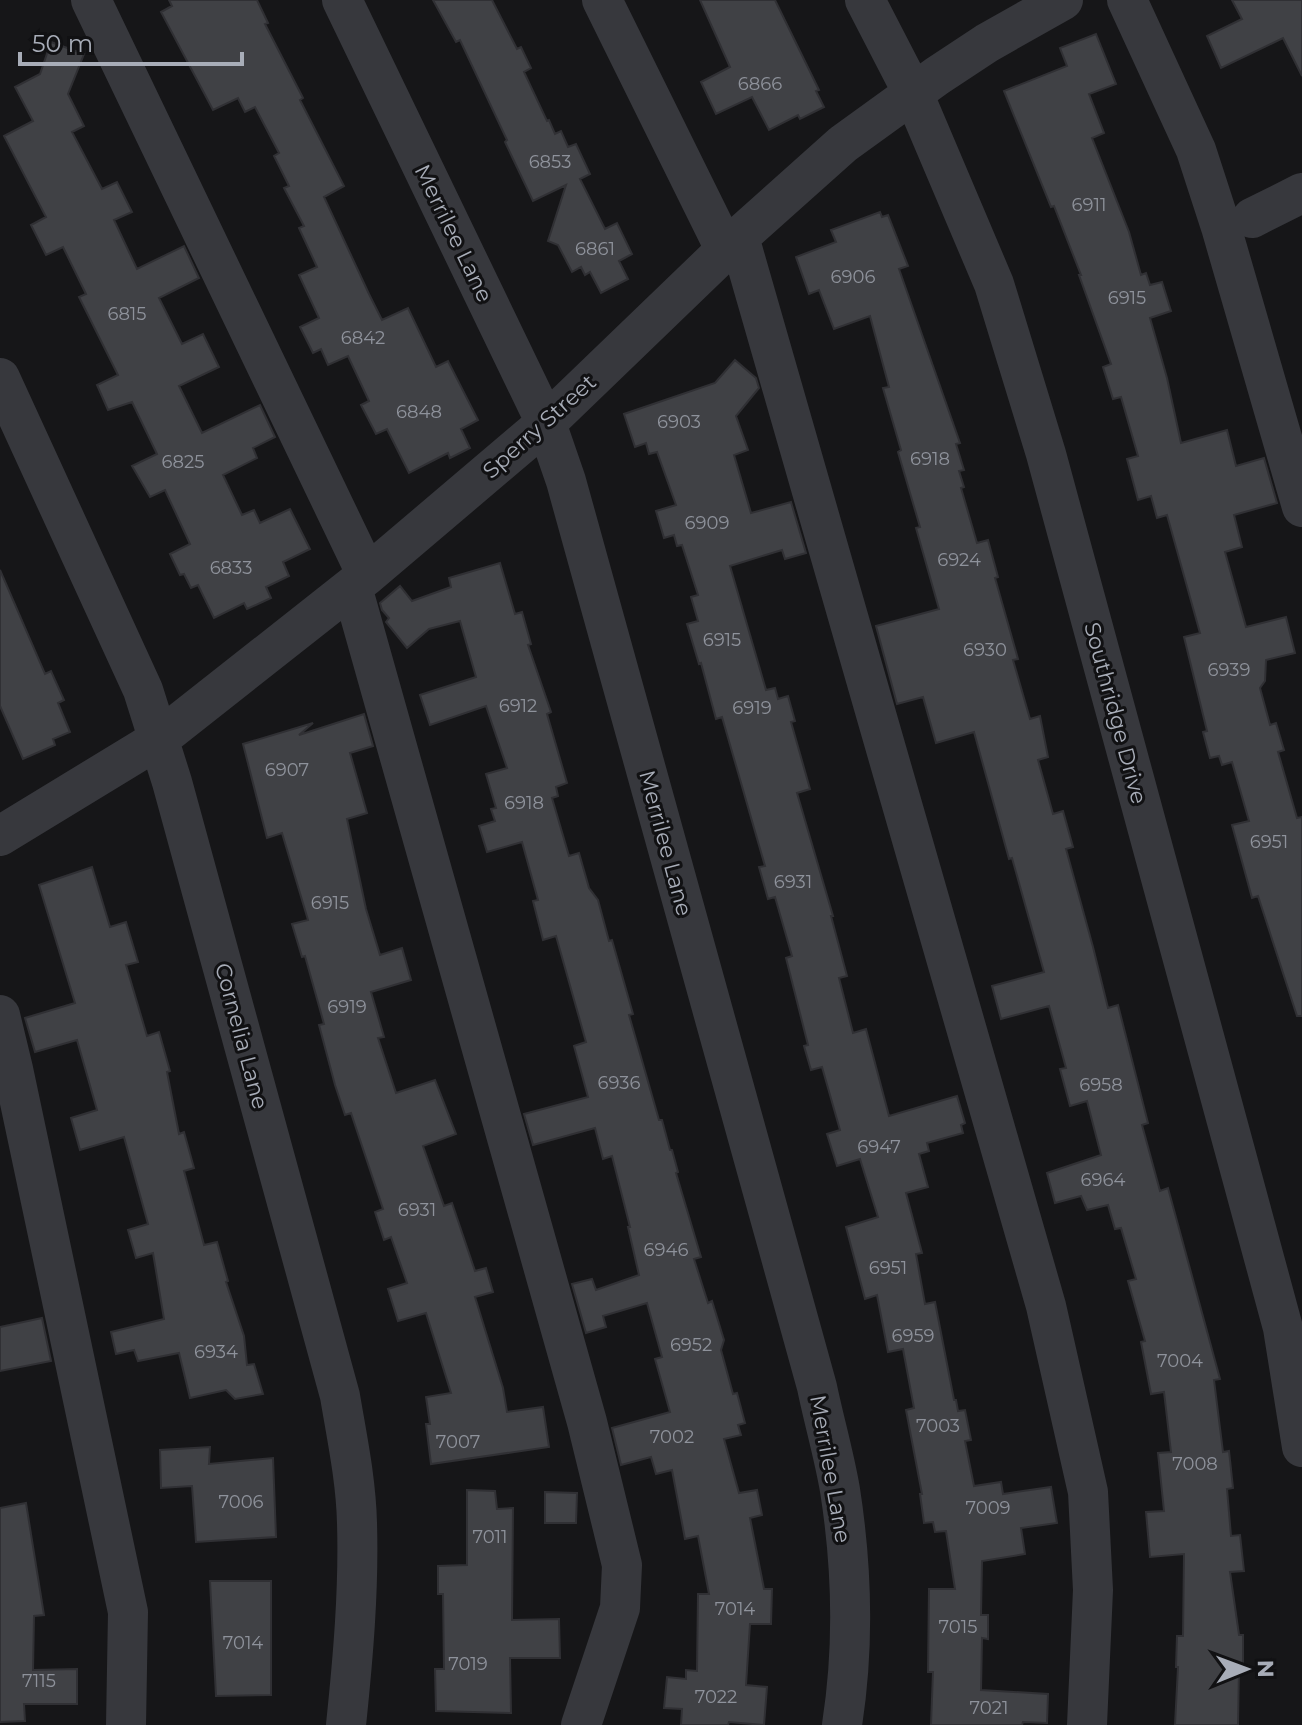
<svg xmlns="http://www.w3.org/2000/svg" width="1302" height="1725" font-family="Montserrat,sans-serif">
<rect width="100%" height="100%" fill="#161618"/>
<!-- building -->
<path fill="#404145" stroke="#303034" stroke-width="2" d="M169,0h88l11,23 -3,1 38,74 -3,2 44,86 -20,11 45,97 13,26 26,-12 28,59 12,-6 30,59 -17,9 9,19 -20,10 -2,-5 -39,20 -22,-44 -11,5 -15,-29 8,-4 -21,-45 -20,9 -7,-16 -8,4 -13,-26 19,-9 -20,-43 18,-8 -18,-39 5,-2 -20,-38 5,-2 -15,-30 5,-3 -24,-46 -10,5 -7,-14 -25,12 -52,-98 11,-6z
M433,0h59l25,49 4,-2 10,21 -7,4 23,49 2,-1 6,14 6,-3 7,16 8,-3 14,30 -10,5 25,50 12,-6 15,31 -13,7 9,18 -27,14 -11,-21 -5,3 -4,-8 -9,5 -14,-27 -10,-4 18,-56 -33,16 -28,-59 2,-2 -47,-100 -4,2z
M700,0h75l44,90 -3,1 8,16 -24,12 -2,-4 -29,15 -17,-33 -36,17 -15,-32 29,-15z
M1232,0h70v76l-19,-38 -62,30 -14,-32 35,-17z
M1096,34l20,50 -27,10 15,39 -12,5 37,94 12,43 5,-2 4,12 12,-3 9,29 -21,7 17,60 14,65 46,-13 9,36 28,-8 13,45 -43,12 8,32 -17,5 21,75 40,-10 9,36 -29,7 -1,21 -5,7 10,37 6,-2 8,27 -6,2 19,66 5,-1v199h-5l-39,-120 -6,2 -20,-73 17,-4 -17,-59 -10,3 -3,-9 -9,2 -7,-26 4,-1 -23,-94 16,-4 -33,-118 -10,3 -6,-22 -13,4 -11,-41 11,-3 -17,-59 -8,2 -10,-32 8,-3 -32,-89h2l-27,-69 -3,1 -47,-116 63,-25 -7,-18z
M51,42l33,12 -16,40 16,32 -12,6 30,57 15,-7 15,30 -18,8 23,49 47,-23 15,32 -40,20 23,46 21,-10 16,33 -40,19 23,47 58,-28 15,32 -22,11 4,10 -34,17 19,40 12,-5 6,13 30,-14 20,40 -27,13 6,14 -23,11 5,11 -24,11 -3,-6 -30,15 -16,-33 -7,3 -7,-14 -4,1 -10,-21 20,-10 -25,-54 -15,7 -18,-31 25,-12 -25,-52 -24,8 -11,-25 21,-10 -39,-78 7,-3 -23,-47 -17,8 -15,-30 15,-8 -42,-81 29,-15 -18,-34 25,-13z
M880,212l2,5 6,-2 20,51 -9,3 61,174 -4,1 8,26 -5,1 5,16 -3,1 16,55 11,-3 10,37 -3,1 23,81 -5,1 17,59 10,-3 8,41 -10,3 15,54 10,-3 10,36 -7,2 27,98 15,61 10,-3 30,118 -6,2 18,66 8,-3 52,191 -6,1 9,72 6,-1 4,37 -6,1 4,47 9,-1 4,36 -14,1 9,63h4v32h-4l-1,58h-63l3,-58h-2l1,-31h6l1,-82 -34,3 -4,-45 18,-1 -6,-58 13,-1 -7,-60 -13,2 -10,-52 4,-1 -17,-60 8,-2 -15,-51 -6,1 -7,-24 -21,5 -6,-14 -26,7 -8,-30 54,-18 -14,-54 -17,5 -10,-37 6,-1 -17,-62 -48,13 -9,-33 52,-14 -32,-114 -3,1 -35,-127 -38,11 -13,-46 -26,7 -21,-78 63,-17 -23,-81 4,-1 -22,-75 3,-2 -18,-62 6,-1 -19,-71 -36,13 -15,-39 -10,4 -13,-37 40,-15 -5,-12z
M735,360l21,18 3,10 -23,28 12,34 -14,5 17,58 40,-11 15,51 -21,6 -3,-9 -52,16 36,124 9,-2 3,11 10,-3 7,25 -4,1 19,67 -13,4 36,123h-2l16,60 -8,2 14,55 13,-4 23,87 68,-20 8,27 -4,2 2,8 -36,10 2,8 -10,3 9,33 -22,6 16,60 -6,1 9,50 10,-2 19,98h2l2,11 7,-1 6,30 -6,1 9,45 27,-4 2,12 48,-7 6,36 -36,5 4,26 -43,7 -1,54h7v24l-6,-1 -1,52 67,4 -1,29 -24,-1 -1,3h-91l2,-53h-5l1,-83h26l-9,-58 -11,1 -2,-10 -9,1 -4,-29h2l-16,-84 8,-2 -11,-59 -15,3 -11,-57 -12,4 -19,-72 32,-10 -18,-58 -23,7 -10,-32 13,-4 -18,-63 -11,3 -7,-24 4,-1 -22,-87 6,-2 -17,-59 -7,2 -9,-32 6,-1 -43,-149 -6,2 -15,-56 -2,1 -12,-40 11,-3 -7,-24 7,-2 -16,-50 -5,1 -3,-11 -10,3 -8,-27 20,-6 -19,-53 -8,2 -3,-11 -11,4 -11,-33 91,-31z
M500,563l15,51 7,-2 9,32 -3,1 23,67 -4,2 20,69 -11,4 2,9 -6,2 17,58 10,-3 10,35 9,12 11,41 3,-1 21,74 -4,1 30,105h3l8,30h2l6,22 -2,1 25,84 -7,2 14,44 4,-2 12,39 -3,10 12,44 4,-1 8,30 -7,2 3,10 -17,4 15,54 18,-3 5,25 -12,3 14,71h8l-1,35h-21l-4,61 21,2 -3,38 -35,-3 -1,3h-47l1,-16 -18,-1 3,-31 19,2v-9l11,1 1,-77h11l-11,-58 -13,3 -13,-69 -16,4 -5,-17 -30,8 -9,-37 58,-16 -15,-53 7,-2 -15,-54 -44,13 3,11 -20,6 -14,-49 20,-5 4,11 43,-15 -11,-48h2l-18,-71 -9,3 -8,-31 -62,17 -9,-31 64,-17 -14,-51 12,-4 -30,-106 -13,4 -10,-39 5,-1 -16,-58 -35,10 -8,-26 16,-5 -4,-12 5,-1 -10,-34 21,-6 -21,-62 -56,19 -10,-30 56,-18 -16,-56 -31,8 -22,19 -21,-26 3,-4 -7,-8 -2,-7 20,-17 12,15 39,-14 -2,-9z
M0,570l45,104 6,-3 13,29 -6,3 12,29 -17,7 2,6 -32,14 -23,-53z
M364,714l9,32 -23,7 17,60 -20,6 19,90 14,46 22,-7 9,32 -40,12 13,45 -6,1 18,55 39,-13 21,54 -33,12 21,60 8,-3 23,68 11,-3 7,24 -18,5 28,91 4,24 36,-5 6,40 -118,17 -5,-40h4l-4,-27 25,-4 -25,-80 -28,8 -10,-32 19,-6 -16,-46 -7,3 -9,-28 8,-3 -32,-96 -6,2 -10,-30 -16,-60 5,-1 -19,-68 -3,1 -10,-33 16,-4 -26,-87 -15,5 -24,-94 70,-21 -14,12z
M92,867l18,60 16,-5 12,40 -12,3 21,71 12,-4 11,39 -3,1 12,62 5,-2 10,36 -10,3 20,74 13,-3 11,39 -2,1 18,54 3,29 7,-1 9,30 -28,5 -9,-9 -36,8 -11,-45 -41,8 -4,-11 -18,4 -5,-22 53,-13 -11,-66 -17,5 -8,-28 20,-6 -24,-87 -44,13 -9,-32 26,-8 -20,-70 -42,12 -10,-34 50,-15 -36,-118z
M42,1318l9,43 -51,10v-44z
M210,1447l-1,17 64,-6 3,79 -80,5 -4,-56 -31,2 -1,-38z
M467,1490l28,1 2,18 16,-1 -1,112 47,-1 1,39h-50l1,55 -75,-2 -1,-42h9l-1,-75h-5v-28l29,-1z
M545,1492l32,1 -1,30h-31z
M26,1503l18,112 -10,1 -1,54 44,-1v35h-53l1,17 -25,1v-214z
M210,1581h61v114l-55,1z"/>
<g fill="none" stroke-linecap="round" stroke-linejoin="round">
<!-- minor -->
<path stroke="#37383d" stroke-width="40" d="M91,0l276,575
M342,0l204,423 20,58 251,906c7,34 17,68 23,103 12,77 14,158 2,235
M602,0l124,251
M865,0l48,93 81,191 52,170 237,874 19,119
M1127,0l69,150 25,77 81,280
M1252,218l50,-25
M739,237l307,1069 42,186 5,98 -6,135
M0,378l143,312 29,92 168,614c7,42 16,84 17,127 2,67 -4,135 -11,202
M352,587l235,835 35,143 -2,43 -39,117
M0,836l159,-97 208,-164 179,-152 193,-186 104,-93 94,-68 50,-33 76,-43
M0,1015l13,54 115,543 -2,113"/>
</g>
<g text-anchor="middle" stroke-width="6" stroke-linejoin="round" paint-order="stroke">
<!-- number labels -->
<g font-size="18" fill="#8e929b">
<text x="760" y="90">6866</text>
<text x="550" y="168">6853</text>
<text x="1089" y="211">6911</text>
<text x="595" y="255">6861</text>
<text x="853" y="283">6906</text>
<text x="1127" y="304">6915</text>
<text x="127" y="320">6815</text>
<text x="363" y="344">6842</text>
<text x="419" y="418">6848</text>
<text x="679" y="428">6903</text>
<text x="930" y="465">6918</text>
<text x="183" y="468">6825</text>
<text x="707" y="529">6909</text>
<text x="959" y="566">6924</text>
<text x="231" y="574">6833</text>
<text x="722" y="646">6915</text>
<text x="985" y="656">6930</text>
<text x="1229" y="676">6939</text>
<text x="518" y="712">6912</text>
<text x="752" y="714">6919</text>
<text x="287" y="776">6907</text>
<text x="524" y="809">6918</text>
<text x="1269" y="848">6951</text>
<text x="793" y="888">6931</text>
<text x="330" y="909">6915</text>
<text x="347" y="1013">6919</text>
<text x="619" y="1089">6936</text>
<text x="1101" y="1091">6958</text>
<text x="879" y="1153">6947</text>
<text x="1103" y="1186">6964</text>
<text x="417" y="1216">6931</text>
<text x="666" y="1256">6946</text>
<text x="888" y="1274">6951</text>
<text x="913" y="1342">6959</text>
<text x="691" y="1351">6952</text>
<text x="216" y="1358">6934</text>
<text x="1180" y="1367">7004</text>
<text x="938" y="1432">7003</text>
<text x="672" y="1443">7002</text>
<text x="458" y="1448">7007</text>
<text x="1195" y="1470">7008</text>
<text x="241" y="1508">7006</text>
<text x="988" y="1514">7009</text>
<text x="490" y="1543">7011</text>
<text x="735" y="1615">7014</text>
<text x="958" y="1633">7015</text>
<text x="243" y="1649">7014</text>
<text x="468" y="1670">7019</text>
<text x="39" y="1687">7115</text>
<text x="716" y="1703">7022</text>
<text x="989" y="1714">7021</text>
</g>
<!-- street labels -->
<g font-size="22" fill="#a8adb8" stroke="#111113">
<text transform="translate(454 233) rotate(64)" y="8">Merrilee Lane</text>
<text transform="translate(539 426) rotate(-42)" y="8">Sperry Street</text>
<text transform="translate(1116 713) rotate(75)" y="8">Southridge Drive</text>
<text transform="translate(666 843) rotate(75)" y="8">Merrilee Lane</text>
<text transform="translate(242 1036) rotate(75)" y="8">Cornelia Lane</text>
<text transform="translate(831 1469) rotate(80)" y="8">Merrilee Lane</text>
</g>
</g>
<!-- north arrow -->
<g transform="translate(1246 1669) rotate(89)" stroke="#111113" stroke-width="6" paint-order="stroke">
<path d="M0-6L14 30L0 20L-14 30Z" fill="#a8adb8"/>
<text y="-12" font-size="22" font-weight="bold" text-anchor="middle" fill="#a8adb8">N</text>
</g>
<!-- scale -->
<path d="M20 52v12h222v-12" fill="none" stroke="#a8adb8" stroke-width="4"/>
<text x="32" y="52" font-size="24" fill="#a8adb8" stroke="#111113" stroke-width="6" paint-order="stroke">50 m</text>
</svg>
